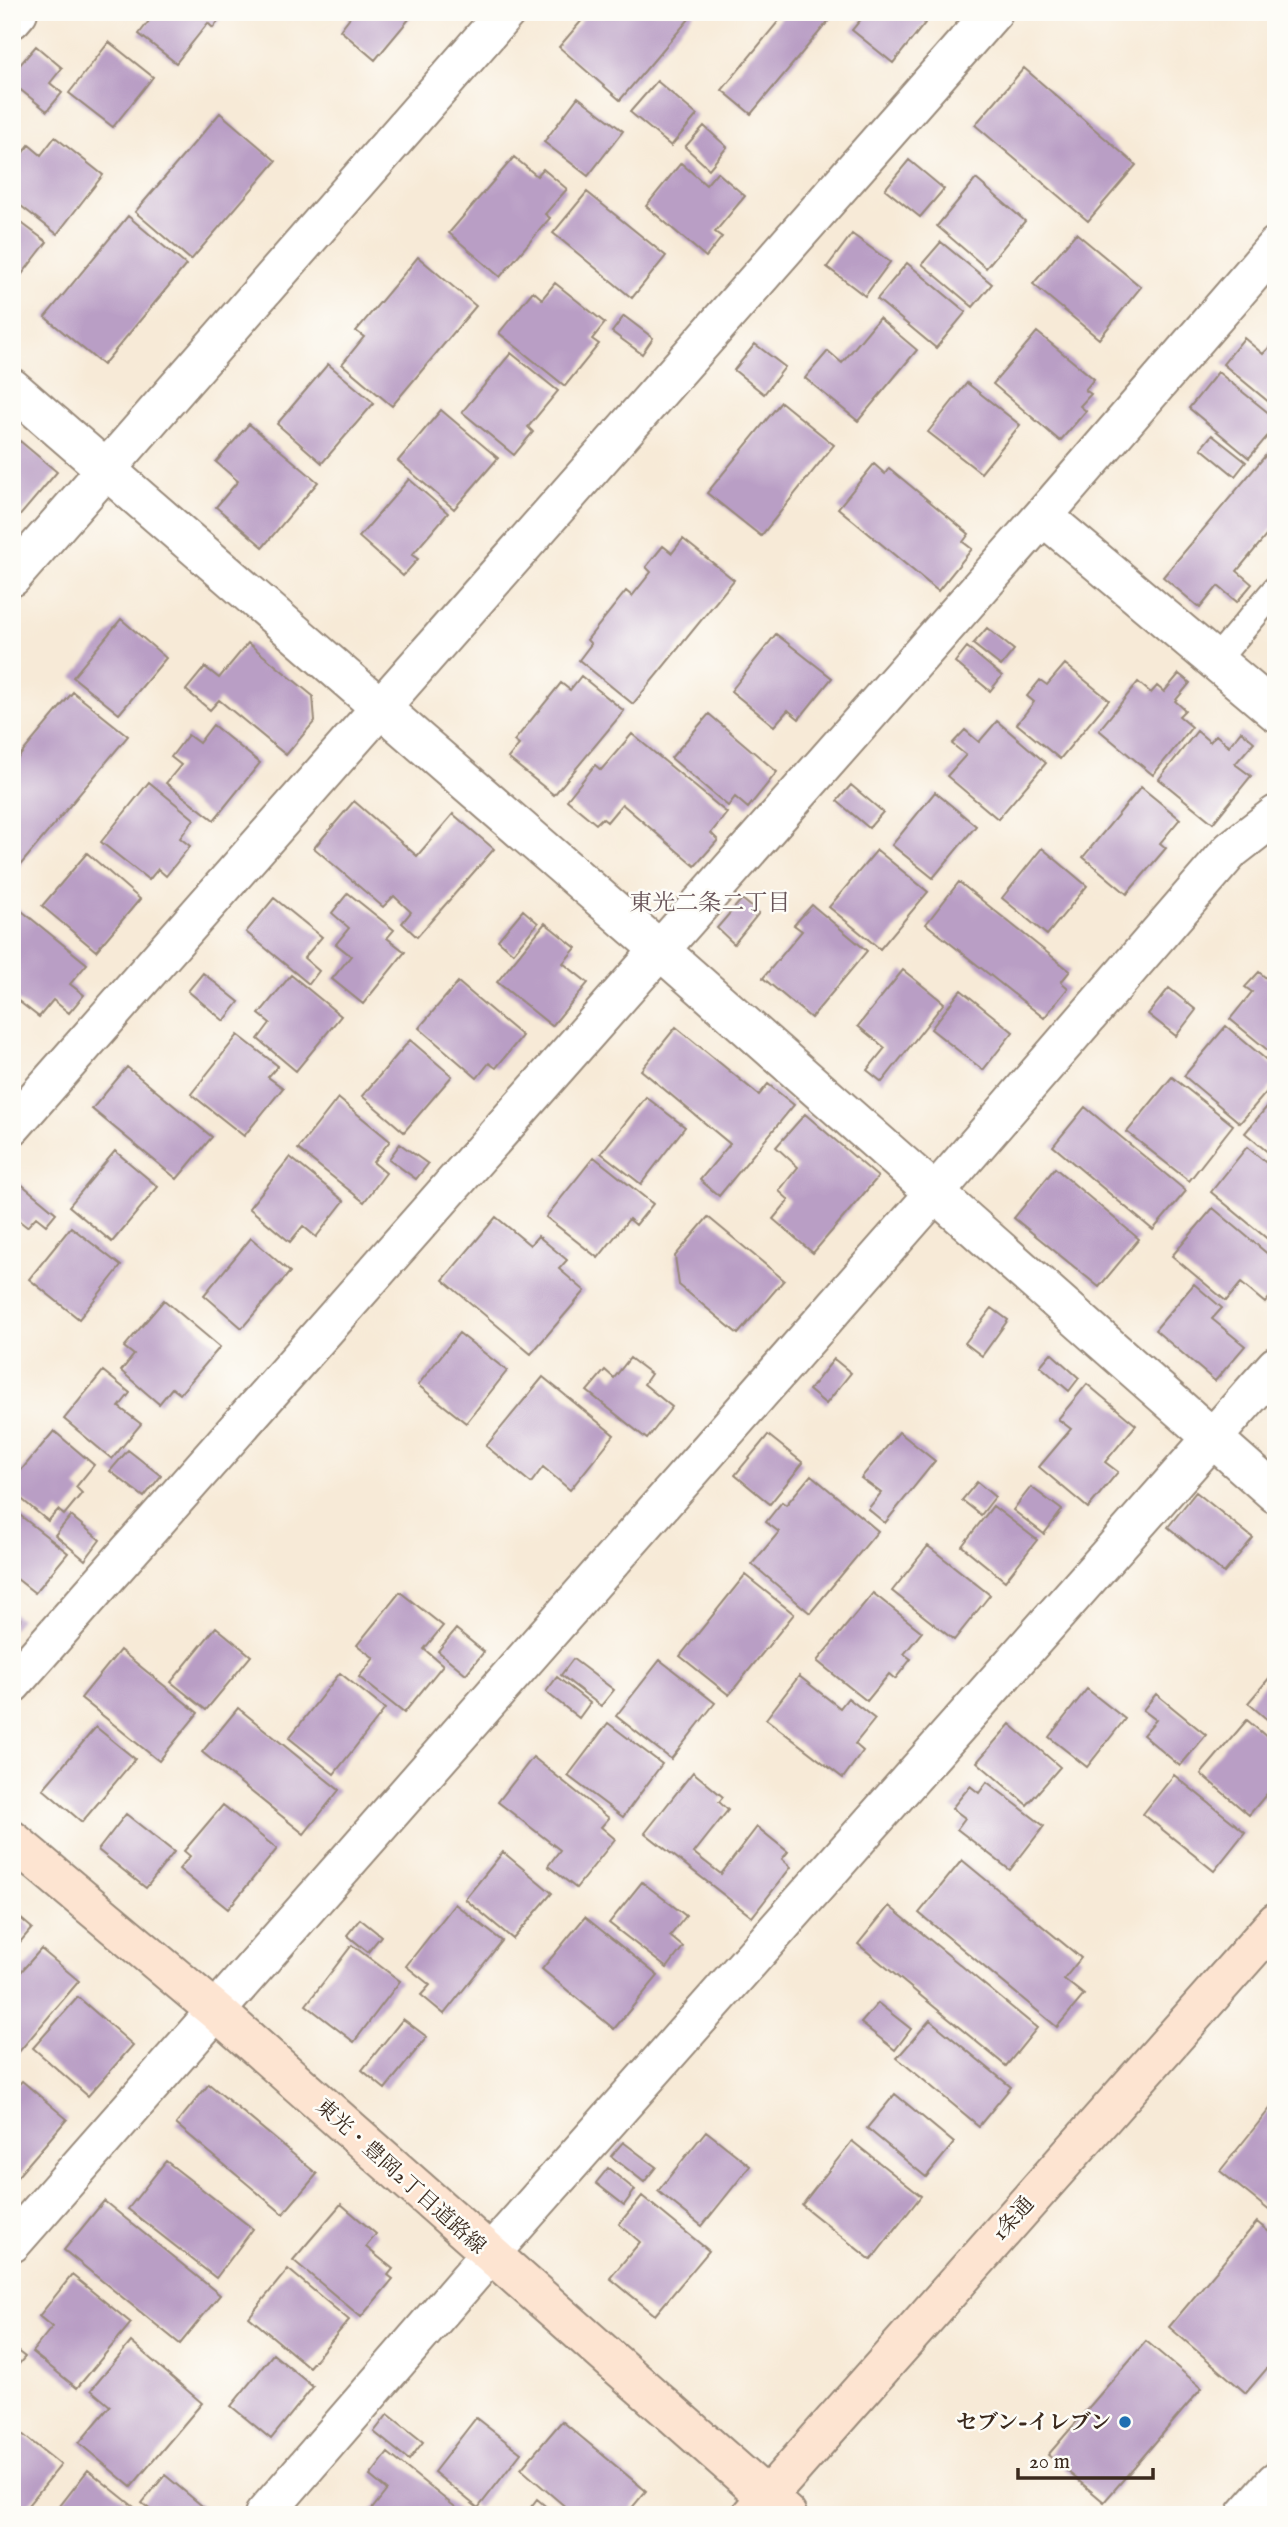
<svg xmlns="http://www.w3.org/2000/svg" width="1288" height="2527" font-family="'IM FELL English','Noto Serif JP',serif">
<rect width="100%" height="100%" fill="#fdfcf7"/>
<filter id="ink" filterUnits="userSpaceOnUse"><feTurbulence type="fractalNoise" baseFrequency=".0143" numOctaves="2"/><feDisplacementMap in="SourceGraphic" scale="14" xChannelSelector="R" yChannelSelector="G"/><feConvolveMatrix kernelMatrix="1 2 1 2 8 2 1 2 1" color-interpolation-filters="sRGB"/></filter>
<filter id="wash" filterUnits="userSpaceOnUse"><feTurbulence type="fractalNoise" baseFrequency=".00686" numOctaves="4" result="noise"/><feDisplacementMap in="SourceGraphic" scale="28" xChannelSelector="R" yChannelSelector="G"/><feGaussianBlur stdDeviation="1.57" result="paint"/><feColorMatrix in="noise" values="0 0 0 0 0 0 0 0 0 0 0 0 0 0 0 0 0 1.4 0 .05"/><feComposite in="paint" operator="in"/></filter>
<g filter="url(#wash)">
<rect width="100%" height="100%" fill="#f7ead7"/>
<g id="blocks">
<!-- building -->
<path fill="#b99ec5" d="M156,12h60l6,5 -9,11 -5,-5 -32,40 -37,-29z
M354,12h61l-40,48 -35,-30z
M589,12h106l-75,88 -61,-53z
M786,12h50l-85,102 -29,-24z
M867,12h67l-41,51 -41,-33z
M109,42l44,35 -40,50 -44,-34z
M36,46l26,22 -12,15 12,10 -15,18 -35,-28v-9z
M1024,68l112,97 -48,56 -113,-96z
M657,81l40,34 -26,31 -41,-34z
M578,97l45,34 -35,45 -44,-34z
M220,113l56,48 -85,99 -56,-48z
M704,126l23,21 -18,22 -24,-22z
M55,137l48,38 -46,59 -45,-35v-33l17,-21 12,10z
M514,157l23,19 6,-7 24,20 -22,25 5,4 -50,59 -51,-44z
M909,160l35,29 -24,28 -35,-28z
M681,163l25,22 11,-13 28,24 -30,36 7,5 -16,20 -60,-51z
M976,179l49,42 -39,47 -49,-42z
M587,192l79,64 -34,42 -79,-65z
M12,216l35,26 -35,45z
M128,216l58,49 -83,100 -58,-48z
M1076,233l65,54 -42,52 -66,-55z
M852,234l38,28 -25,34 -38,-29z
M941,242l51,42 -19,23 -51,-43z
M418,257l58,49 -84,100 -50,-42 22,-27 -8,-6z
M907,263l59,49 -30,36 -59,-49z
M555,283l50,40 -13,16 7,5 -34,42 -66,-53 34,-42 9,8z
M624,316l29,22 -11,16 -30,-22z
M879,318l38,32 -59,71 -53,-43 23,-27 14,12z
M1037,332l57,47 -9,11 6,4 -11,12 6,5 -26,30 -67,-57z
M1244,338l19,16 13,-14v68l-53,-44z
M755,344l30,23 -21,27 -30,-24z
M511,353l47,38 -30,36 5,5 -19,23 -52,-43z
M328,364l46,39 -52,60 -45,-39z
M1218,372l58,47v7l-27,32 -60,-50z
M967,383l53,42 -39,48 -53,-41z
M781,402l53,43 -73,91 -54,-43z
M441,410l57,48 -44,51 -56,-48z
M249,424l69,58 -55,65 -47,-40 22,-26 -22,-19z
M1212,435l34,27 -11,14 -34,-28z
M20,441l37,31 -45,53v-74z
M1276,443v81l-39,47 15,13 -15,18 -19,-16 -18,22 -37,-31z
M874,464l11,10 4,-6 80,66 -6,8 9,7 -34,42 -100,-83z
M409,479l39,34 -36,42 6,4 -15,17 -44,-39z
M683,539l51,41 -101,124 -54,-44 12,-16 -4,-4 39,-49 6,5 19,-24 -5,-5 17,-21 9,7z
M121,619l45,39 -47,56 -46,-37z
M987,628l27,22 -13,16 -28,-22z
M776,634l56,44 -33,41 -11,-9 -14,16 -43,-35z
M248,643l65,53 2,25 -29,34 -67,-55 -9,10 -24,-20 19,-23 14,11z
M967,647l35,29 -12,15 -35,-29z
M1065,664l44,36 -49,59 -43,-35 17,-22 -7,-6 13,-16 7,5z
M1179,674l11,9 -15,18 10,9 -6,6 13,11 -39,48 -54,-45 39,-48 13,11 6,-7 7,6z
M581,676l43,35 -70,84 -46,-37 11,-13 -5,-4 47,-58 9,7z
M73,692l55,44 -116,139v-110z
M709,714l68,58 -29,36 -13,-11 -7,9 -57,-48z
M997,721l49,42 -48,56 -51,-43 19,-21 -14,-11 13,-14 14,12z
M213,725l47,38 -46,57 -48,-37 15,-18 -10,-8 17,-22 11,8z
M1197,731l13,11 6,-7 13,11 12,-15 13,11 -19,22 16,12 -38,47 -54,-44z
M632,734l95,79 -16,20 7,7 -23,26 -73,-62 -15,18 -5,-4 -6,6 -29,-24 28,-35 6,5z
M149,782l45,37 -14,19 10,8 -24,30 -8,-7 -9,11 -48,-38z
M851,785l32,27 -14,16 -32,-27z
M1141,787l39,32 -20,24 6,5 -39,46 -44,-37z
M935,792l41,34 -43,52 -41,-33z
M354,801l63,55 36,-42 41,35 -77,88 -15,-14 9,-11 -17,-16 -11,11 -69,-59z
M1042,848l45,38 -40,49 -45,-37z
M877,850l51,42 -48,57 -51,-42z
M87,853l53,46 -44,52 -54,-45z
M959,882l111,89 -9,11 7,6 -24,30 -118,-94z
M348,893l46,37 -7,8 18,14 -42,52 -31,-25 19,-23 -15,-12 13,-16 -17,-15z
M274,898l48,39 -18,21 15,13 -10,13 -63,-52z
M742,899l17,14 -25,31 -17,-16z
M12,903l75,61 -17,20 14,11 -15,18 -16,-13 -14,17 -27,-21z
M812,905l55,46 -56,67 -48,-40 39,-47 -8,-6z
M523,910l15,13 -25,30 -15,-13z
M545,923l31,25 -13,15 25,20 -36,43 -55,-44z
M1276,955v102l-46,-38 22,-27 -7,-5 14,-15 7,6 9,-12 -5,-4z
M903,970l41,33 -62,79 -15,-12 18,-22 -27,-22z
M203,973l36,29 -15,19 -36,-30z
M291,975l50,41 -45,55 -38,-32 12,-16 -11,-9z
M458,982l64,54 -26,32 -7,-5 -12,15 -58,-50z
M1169,988l27,22 -20,26 -28,-22z
M961,990l52,42 -30,38 -52,-41z
M1226,1026l50,42v13l-36,42 -56,-47z
M676,1027l83,68 9,-11 26,21 -75,91 -19,-16 30,-36 -89,-74z
M238,1035l40,31 -10,11 15,11 -39,48 -53,-42z
M410,1040l42,36 -48,56 -42,-36z
M127,1067l85,70 -35,42 -85,-70z
M1172,1077l61,48 -44,56 -62,-49z
M1276,1096v63l-31,-26z
M646,1097l39,30 -44,57 -40,-31z
M338,1098l52,43 -17,21 13,11 -22,29 -66,-53z
M1085,1107l101,84 -33,39 -100,-84z
M805,1114l73,63 -65,76 -40,-34 16,-19 -10,-9 19,-24 -22,-20z
M400,1144l28,20 -12,15 -27,-20z
M1247,1147l29,24v75l-65,-54z
M115,1151l43,36 -46,55 -43,-36z
M290,1157l54,44 -28,36 -13,-11 -13,16 -41,-34z
M594,1157l59,47 -17,21 -7,-6 -31,39 -52,-41z
M1055,1168l84,71 -40,48 -85,-69z
M14,1178l42,35 -10,12 -10,-8 -9,10 -15,-12v-35z
M1213,1208l63,53v29l-11,13 -24,-20 -15,18 -54,-45z
M496,1217l34,28 8,-9 29,24 -8,9 26,22 -54,63 -88,-74z
M708,1217l76,63 -46,54 -59,-49 -4,-29z
M71,1227l50,39 -42,53 -50,-40z
M251,1238l39,34 -48,56 -38,-33z
M1194,1284l28,24 -10,11 33,27 -30,35 -60,-51z
M164,1300l56,47 -40,47 -8,-6 -13,16 -38,-33 13,-16 -10,-8z
M992,1308l16,12 -26,36 -17,-13z
M459,1333l48,38 -41,52 -48,-38z
M1051,1353l28,25 -10,13 -29,-25z
M630,1358l21,16 -7,10 28,23 -25,32 -60,-48 18,-21 9,8z
M834,1359l17,14 -25,31 -17,-14z
M103,1371l27,22 -11,14 22,17 -29,35 -48,-40z
M543,1377l71,58 -44,55 -27,-23 -12,16 -45,-37z
M1087,1384l49,41 -31,37 13,10 -30,36 -49,-41 32,-38 -13,-10z
M54,1431l40,34 -18,22 6,6 -18,22 -6,-5 -10,11 -36,-30v-10z
M899,1432l36,29 -50,62 -17,-14 13,-16 -20,-15z
M768,1435l35,28 -33,41 -35,-29z
M128,1450l33,26 -17,21 -34,-26z
M811,1475l67,56 -68,82 -58,-49 27,-32 -13,-10 16,-20 4,3z
M977,1482l18,15 -14,18 -19,-15z
M1031,1487l31,23 -18,24 -31,-24z
M1196,1492l57,46 -29,35 -56,-46z
M993,1506l44,34 -32,41 -43,-35z
M12,1509l56,44 -33,40 -23,-18z
M71,1516l29,24 -15,20 -30,-25z
M928,1546l62,49 -36,45 -62,-49z
M745,1575l49,39 -65,81 -49,-39z
M400,1592l43,34 -19,23 19,16 -39,48 -45,-36 15,-19 -17,-13z
M873,1593l49,39 -18,22 7,5 -16,20 -6,-5 -22,27 -50,-40z
M12,1612l9,7 -9,11z
M216,1627l35,29 -45,54 -35,-28z
M456,1629l28,23 -18,22 -28,-23z
M120,1650l78,63 -39,48 -78,-63z
M573,1659l41,31 -13,16 -40,-31z
M660,1660l55,43 -44,56 -55,-43z
M1276,1670v57l-28,-24z
M340,1673l45,36 -51,65 -45,-36z
M799,1676l41,32 8,-10 27,21 -20,25 8,7 -20,27 -77,-59z
M557,1677l33,26 -11,15 -33,-26z
M1087,1689l38,30 -38,48 -38,-30z
M1156,1694l50,41 -26,31 -37,-31 13,-15 -13,-10z
M238,1708l101,82 -35,44 -102,-82z
M1247,1720l29,25v38l-27,32 -48,-41z
M608,1723l54,41 -39,53 -55,-41z
M1010,1724l50,43 -33,38 -50,-43z
M96,1727l39,32 -53,63 -39,-33z
M533,1757l76,61 -8,9 14,12 -39,49 -28,-22 12,-16 -62,-48z
M693,1772l30,25 -4,5 9,8 -34,43 27,21 36,-47 31,25 -6,7 9,8 -39,50 -107,-84z
M1174,1775l71,57 -31,39 -71,-57z
M987,1782l57,44 -34,44 -53,-41 8,-11 -13,-10 18,-22 9,7z
M223,1805l54,44 -49,60 -49,-40 11,-13 -6,-5z
M126,1814l48,38 -28,36 -48,-38z
M503,1852l49,41 -39,46 -48,-40z
M962,1860l119,98 -17,21 20,16 -27,32 -138,-114z
M642,1882l44,34 -16,20 13,11 -16,21 -58,-45z
M455,1904l47,37 -58,73 -23,-19 9,-10 -24,-19z
M889,1906l148,122 -31,38 -148,-122z
M12,1911l20,17 -17,20 -3,-2z
M585,1917l73,59 -44,53 -72,-60z
M360,1919l21,17 -13,16 -21,-17z
M352,1945l48,36 -46,61 -48,-37z
M41,1949l38,32 -67,79v-78z
M78,1997l55,48 -45,51 -55,-48z
M878,2003l33,26 -16,21 -34,-27z
M403,2019l24,18 -42,52 -23,-19z
M930,2020l81,67 -32,39 -82,-68z
M22,2081l45,38 -55,64v-91z
M209,2084l108,90 -34,40 -107,-90z
M895,2094l59,49 -28,34 -59,-49z
M1276,2101v115l-56,-45z
M706,2131l44,35 -48,60 -44,-35z
M852,2141l69,55 -50,64 -69,-55z
M623,2142l33,25 -12,15 -33,-26z
M166,2161l87,68 -37,49 -88,-69z
M608,2168l27,22 -11,15 -28,-22z
M642,2196l67,55 -54,64 -45,-37 30,-36 -21,-18z
M104,2201l116,94 -40,49 -116,-94z
M341,2204l35,30 -10,13 27,22 -5,6 5,4 -32,38 -68,-57z
M1257,2222l19,16v120l-30,35 -77,-66z
M288,2269l61,51 -40,47 -60,-50z
M72,2275l59,48 -54,65 -45,-36 20,-25 -13,-11z
M1146,2341l56,47 -98,114 -56,-47z
M131,2342l71,61 -71,84 -52,-44 31,-37 -19,-16z
M12,2347l13,10 -13,15z
M273,2354l40,33 -42,52 -40,-33z
M388,2414l35,28 -14,18 -35,-28z
M476,2418l45,35 -43,55 -44,-36z
M562,2421l84,70 -20,24h-51l-54,-46z
M12,2426l49,39 -41,50h-8z
M388,2453l77,62h-94l-2,-2 18,-23 -17,-14z
M88,2470l56,45h-91z
M165,2475l48,40h-56l-15,-12z
M537,2499l19,16h-31z"/>
</g>
</g>
<g filter="url(#ink)">
<use href="#blocks" fill-opacity="0" stroke="#998a7a" stroke-width="2"/>
<g fill="none" stroke-linecap="round" stroke-linejoin="round">
<!-- lane casing -->
<g stroke="#998a7a" stroke-width="30">
<path id="lane" d="M1216,660l60,-71"/>
</g>
<!-- street casing -->
<g stroke="#998a7a" stroke-width="42">
<path id="street" d="M12,19l6,-7
M12,388l648,562 616,544
M1043,516l233,196
M12,577l494,-565
M12,1126l981,-1114
M12,1684l1031,-1168 233,-270
M12,2243l923,-1050 296,-343 45,-35
M264,2515l226,-261 786,-888
M1246,2515l30,-34"/>
</g>
<!-- secondary casing -->
<g stroke="#998a7a" stroke-width="42">
<path id="secondary" d="M12,1840l205,172 570,503
M751,2515l525,-593"/>
</g>
<!-- lane -->
<use href="#lane" stroke="#fff" stroke-width="26"/>
<!-- street -->
<use href="#street" stroke="#fff" stroke-width="38"/>
<!-- secondary -->
<use href="#secondary" stroke="#fde4d1" stroke-width="38"/>
</g>
</g>
<!-- markers -->
<circle fill="#1f6fb2" stroke="#fdfcf7" stroke-width="2.5" cx="1125" cy="2422" r="7"/>
<g text-anchor="middle" stroke-width="5" stroke-linejoin="round" paint-order="stroke">
<!-- street labels -->
<g font-size="21" fill="#3b2a1e" stroke="#fdfcf7">
<text transform="translate(401 2176) rotate(42)" y="7">東光・豊岡2丁目道路線</text>
<text transform="translate(1013 2218) rotate(-48)" y="7">1条通</text>
</g>
<!-- poi labels -->
<g font-size="21" font-weight="bold" fill="#3b2a1e" stroke="#fdfcf7" text-anchor="end">
<text x="1111" y="2429">セブン-イレブン</text>
</g>
<!-- neighbourhood labels -->
<g font-size="23" fill="#675358" stroke="#fdfcf7">
<text x="710" y="910">東光二条二丁目</text>
</g>
</g>
<!-- margin -->
<rect width="1288" height="2527" fill="none" stroke="#fdfcf7" stroke-width="42"/>
<!-- scale -->
<path d="M1018 2468v10h135v-10" fill="none" stroke="#3b2a1e" stroke-width="3.5"/>
<text x="1029" y="2468" font-size="21" fill="#3b2a1e" stroke="#fdfcf7" stroke-width="5" paint-order="stroke">20 m</text>
</svg>
